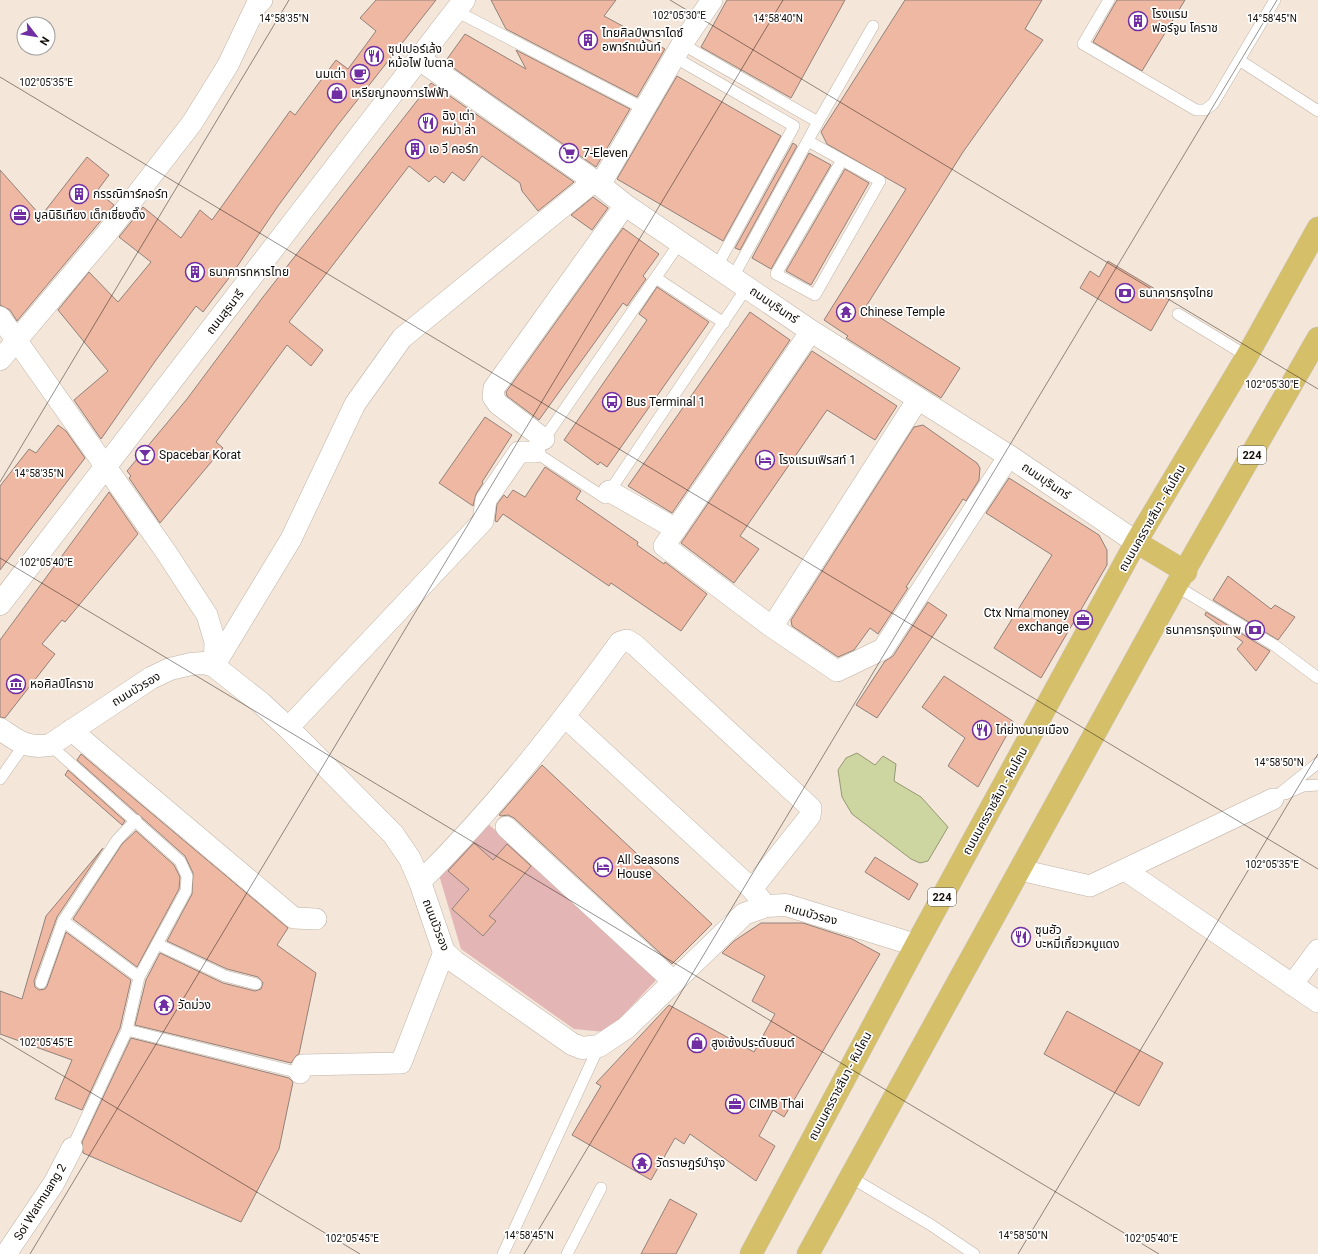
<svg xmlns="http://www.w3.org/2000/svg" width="1318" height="1254" font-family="Roboto,'Noto Sans Thai',sans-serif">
<rect width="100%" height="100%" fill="#f4e6d9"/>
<!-- garden -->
<path fill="#e3b6b5" d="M486,822l173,155 -47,50 -7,5 -31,-3 -113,-80 -22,-74z"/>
<!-- water -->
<path fill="#cdd5a1" stroke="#959973" d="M857,753l18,12 8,-9 13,8 -2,17 27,16 27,30 -20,34 -8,2 -9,-4 -59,-45 -10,-17 -4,-27 8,-12z"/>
<!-- building -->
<path fill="#eeb8a3" stroke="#92817a" d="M376,0h60l-99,126 -59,80 -46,68 -29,38 -7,-6 -40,54 -55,79 -27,-39 34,-29 -50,-61 31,-38 29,30 33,-40 -32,-25 24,-30 38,31 19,-28 12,10 78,-109 5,4 41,-55 12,9 28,-38 -16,-13z
M491,0h125l-12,16 61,33 -28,48 -131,-68z
M727,0h118l-54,98 -90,-51z
M905,0h137l-17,29 18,11 -80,112 -98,156 95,60 -19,30 -95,-60 2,-2 -24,-16 82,-131 -79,-45 -6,-12z
M1117,0h68l-43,71 -49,-29z
M465,34l61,35 -10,-19 114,59 -34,58 -151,-105z
M677,76l104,60 -58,105 -106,-62z
M431,83l143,99 -36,29 -16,-20 -2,-8 -38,-27 -18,25 -12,-9 -8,11 -9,-7 -6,6 -20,-16 -120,156 34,28 -12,16 -24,-21 -71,97 7,6 -63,75 -31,-45 2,-2 -4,-5 60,-72 76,-102z
M793,143l4,3 -57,104 -5,-2z
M809,153l22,12 -60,104 -19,-11z
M87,157l22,18 -12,16 17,14 -97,116 -7,-11 -10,-5v-135l41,46z
M845,169l24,14 -58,102 -25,-14z
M593,197l15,11 -16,22 -21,-15z
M623,228l36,26 -16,22 3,3 -19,27 -4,-3 -84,117 -32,-24 -1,-4z
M1108,261l62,37 -19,33 -71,-43 10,-17 9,6z
M657,287l52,35 -102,145 -7,-5 -2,3 -34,-25 83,-120 -8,-6z
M750,312l40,28 -118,173 -44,-27z
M812,351l85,55 -22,34 -48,-30 -87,126 19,13 -25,34 -53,-40z
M485,417l27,18 -30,47 1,1 -7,11 -3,12 -34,-23z
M58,425l8,6 19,27 -85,112v-84l29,-37 7,4z
M923,425l54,38 3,5 -1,12 -13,21 -3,-2 -57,88 2,1 -30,46 -8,-6 -16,22 -16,7 -46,-31 -1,-6 123,-193z
M545,467l36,24 -5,8 62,43 -1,3 27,19 1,-2 42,32 -26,37 -70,-48 -2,3 -106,-72 -6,8 -2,-1 2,-17 7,-9 3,3 6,-8 12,7z
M1009,478l90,57 8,15v15l-66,113 -47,-30 58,-93 -66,-42z
M109,492l29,42 -73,88 -3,-2 -20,24 13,10 -50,64 -5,-1v-77z
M1228,576l43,33 4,-4 20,12 -17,23 -65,-40z
M928,602l19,13 -70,103 -21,-13 29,-44 8,-5z
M1206,612l64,39 -14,20 -19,-22 6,-7 -38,-27z
M944,676l70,46 -36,65 -30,-21 17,-28 -43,-31z
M81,754l207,174 -11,17 39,28 -17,81 -3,2 -5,7 -156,-38 11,-45 14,-27 63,30 32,8 6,-2 2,-6 -5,-6 -31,-8 -60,-28 25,-47 1,-21 -8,-17 -108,-96z
M542,765l170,159 -40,40 -158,-146 -6,-3 -7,1 -2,-1z
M68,770l57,51 -3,4 -57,-50z
M136,831l38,34 6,12 -1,12 -42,78 -64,-48 49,-75z
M474,843l19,17 14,-16 24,22 -42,50 7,5 -13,15 -31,-27 17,-20 -21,-18z
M103,848l-46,69 -23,64 1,6 4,3 6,-1 2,-3 19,-54 65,48 -11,48 -38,82 -27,-11 17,-39 -72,-26v-43l22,8 24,-83z
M875,857l43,27 -9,16 -44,-28z
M761,923h42l49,16 28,15 -96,163 -11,-7 -14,26 16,10 -19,35 -66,-47 -6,10 -9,-6 -24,42 -79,-45 29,-49 -5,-3 73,-78 85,47 21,-38 -23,-13 13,-25 -43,-23 12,-12z
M1067,1011l96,52 -24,43 -95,-52z
M131,1038l158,40 4,4 -14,67 -38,73 -158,-69 -1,-11z
M670,1199l27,15 -21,40h-35z"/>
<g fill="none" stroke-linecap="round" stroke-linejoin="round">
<!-- lane casing -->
<g stroke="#c0b3a6" stroke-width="12">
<path id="lane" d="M1109,0l-26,44 113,66h9l8,-6 62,-104
M456,11l189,98
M682,44l136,78 -85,155
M674,57l120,69 -77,140
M1239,60l79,51
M818,122l55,-96
M808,141l72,40 -65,114 -39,-21 66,-114
M681,241l-146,211 70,46 142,-211
M656,278l68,45
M1178,314l69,42
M1176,586l98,59 44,33
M50,745l130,116 7,15 -1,15 -47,86 -12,53
M0,779l24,-34
M1285,794l18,-8 15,-1
M1273,799l45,-36
M63,921l76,56
M157,944l68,32 31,8
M41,983l22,-62 54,-81 19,-20
M72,1148l55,-118 173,43
M850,1177l81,48 43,29
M503,1254l96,-208
M567,1254l34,-66"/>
</g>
<!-- street casing -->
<g stroke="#c0b3a6" stroke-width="22">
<path id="street" d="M600,185l82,-141 30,-44
M0,317l166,235 41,63 8,27 -1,24
M0,360l107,-127 85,-110 36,-58 28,-59 6,-6
M544,439l-46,-35 -5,-7 1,-9 131,-183
M609,491l67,38 -12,17 108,81 65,44 46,-22 126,-193
M676,529l135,-198
M772,627l146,-228
M214,666l77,-127 64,-135 47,-66 191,-156
M565,717l187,172 9,11
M288,728l195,-207 3,-21 33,-48h16
M71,730l223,188 22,1
M506,827l168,155
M1020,870l70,16 183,-87
M1125,870l193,132
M420,882c74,-73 139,-156 200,-240l7,-2 8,5 176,163 -1,8 -58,73
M1292,985l26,-35
M300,1073l3,-8 98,-2 43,-111
M6,1254l48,-71 18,-35"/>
</g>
<!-- secondary casing -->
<g stroke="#c0b3a6" stroke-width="23">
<path id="secondary" d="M419,59l181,126 25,20 186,126 198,125 127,86
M0,604l464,-604
M0,729c18,12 26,20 50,16l101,-67 19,-9 21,-5 13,-1 10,3 47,37 27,25 105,106 17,25 10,23 24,70 11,10 117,82 10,4 17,-2 27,-18 118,-114 22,-8 20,-1 130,40"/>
</g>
<!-- primary casing -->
<g stroke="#cbcac9" stroke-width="23">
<path id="primary" d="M1136,542l50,30
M751,1254l165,-309 220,-403 111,-186 71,-128
M808,1254l368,-668 142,-248"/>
</g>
<!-- lane -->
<use href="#lane" stroke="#fff" stroke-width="11"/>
<!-- street -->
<use href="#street" stroke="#fff" stroke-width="21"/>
<!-- secondary -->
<use href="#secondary" stroke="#fff" stroke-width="22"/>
<!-- primary -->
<use href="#primary" stroke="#d5bf68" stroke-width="22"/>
</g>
<!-- ticks -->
<path fill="none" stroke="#120d09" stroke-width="1" stroke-opacity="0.45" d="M670,0l648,389M0,77l1318,792M0,482l289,-482M0,558l1159,696M0,1038l360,216M30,1254l753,-1254M524,1254l753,-1254M1018,1254l300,-500"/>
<!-- icons -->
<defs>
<g id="building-ring" transform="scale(1)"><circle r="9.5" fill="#fff" stroke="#702ea2" stroke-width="1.5"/><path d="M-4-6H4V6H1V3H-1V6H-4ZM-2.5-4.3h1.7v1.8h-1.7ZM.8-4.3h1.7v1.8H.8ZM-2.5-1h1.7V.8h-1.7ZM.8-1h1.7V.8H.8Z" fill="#702ea2"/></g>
<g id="restaurant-ring" transform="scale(1)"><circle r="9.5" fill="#fff" stroke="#702ea2" stroke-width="1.5"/><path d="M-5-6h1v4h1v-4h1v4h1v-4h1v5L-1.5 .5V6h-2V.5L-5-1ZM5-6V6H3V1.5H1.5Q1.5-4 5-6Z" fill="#702ea2"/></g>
<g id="cafe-ring" transform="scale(1)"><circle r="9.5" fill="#fff" stroke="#702ea2" stroke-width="1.5"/><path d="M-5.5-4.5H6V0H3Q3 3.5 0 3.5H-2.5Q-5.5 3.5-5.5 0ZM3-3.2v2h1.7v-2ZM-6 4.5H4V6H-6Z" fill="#702ea2"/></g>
<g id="shop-ring" transform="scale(1)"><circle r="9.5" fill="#fff" stroke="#702ea2" stroke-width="1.5"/><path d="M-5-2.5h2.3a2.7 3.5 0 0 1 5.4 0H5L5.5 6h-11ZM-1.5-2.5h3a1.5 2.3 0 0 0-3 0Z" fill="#702ea2"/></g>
<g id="supermarket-ring" transform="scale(1)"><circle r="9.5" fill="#fff" stroke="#702ea2" stroke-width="1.5"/><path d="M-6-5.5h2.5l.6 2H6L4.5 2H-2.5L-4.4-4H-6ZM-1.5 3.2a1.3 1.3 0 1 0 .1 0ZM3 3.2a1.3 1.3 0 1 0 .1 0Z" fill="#702ea2"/></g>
<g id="office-ring" transform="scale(1)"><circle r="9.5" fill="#fff" stroke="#702ea2" stroke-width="1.5"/><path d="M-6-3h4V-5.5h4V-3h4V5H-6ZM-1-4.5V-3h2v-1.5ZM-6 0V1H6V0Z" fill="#702ea2"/></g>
<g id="bank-ring" transform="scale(1)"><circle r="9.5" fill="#fff" stroke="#702ea2" stroke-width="1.5"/><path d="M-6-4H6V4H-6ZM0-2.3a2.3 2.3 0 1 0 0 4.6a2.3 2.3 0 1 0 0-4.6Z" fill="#702ea2"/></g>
<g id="temple-ring" transform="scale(1)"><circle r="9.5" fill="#fff" stroke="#702ea2" stroke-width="1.5"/><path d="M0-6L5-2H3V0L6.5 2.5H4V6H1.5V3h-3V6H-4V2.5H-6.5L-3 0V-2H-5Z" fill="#702ea2"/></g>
<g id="bus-ring" transform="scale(1)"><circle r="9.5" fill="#fff" stroke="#702ea2" stroke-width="1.5"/><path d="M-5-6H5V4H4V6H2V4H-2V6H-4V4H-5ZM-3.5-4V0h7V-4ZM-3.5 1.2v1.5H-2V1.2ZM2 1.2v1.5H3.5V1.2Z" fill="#702ea2"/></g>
<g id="bar-ring" transform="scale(1)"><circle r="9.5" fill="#fff" stroke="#702ea2" stroke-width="1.5"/><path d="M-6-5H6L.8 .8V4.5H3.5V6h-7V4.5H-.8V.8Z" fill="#702ea2"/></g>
<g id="hotel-ring" transform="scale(1)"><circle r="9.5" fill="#fff" stroke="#702ea2" stroke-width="1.5"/><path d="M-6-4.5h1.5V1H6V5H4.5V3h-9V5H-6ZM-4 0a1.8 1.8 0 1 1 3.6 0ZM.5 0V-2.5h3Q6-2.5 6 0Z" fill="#702ea2"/></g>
<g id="museum-ring" transform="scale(1)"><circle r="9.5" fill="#fff" stroke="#702ea2" stroke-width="1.5"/><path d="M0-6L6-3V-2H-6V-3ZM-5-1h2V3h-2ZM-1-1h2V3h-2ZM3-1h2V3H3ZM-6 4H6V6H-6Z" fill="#702ea2"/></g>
</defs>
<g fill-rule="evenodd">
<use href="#building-ring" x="1138" y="21"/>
<use href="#building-ring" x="588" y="40"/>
<use href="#restaurant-ring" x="374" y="56"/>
<use href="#cafe-ring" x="360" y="74"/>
<use href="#shop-ring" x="337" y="93"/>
<use href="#restaurant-ring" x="428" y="123"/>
<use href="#building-ring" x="415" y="149"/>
<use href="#supermarket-ring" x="569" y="153"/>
<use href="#building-ring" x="79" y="194"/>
<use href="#office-ring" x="20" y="215"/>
<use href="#building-ring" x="195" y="272"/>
<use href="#bank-ring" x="1125" y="293"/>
<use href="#temple-ring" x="846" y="312"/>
<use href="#bus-ring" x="612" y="402"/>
<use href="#bar-ring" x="145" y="455"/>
<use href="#hotel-ring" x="765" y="460"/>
<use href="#office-ring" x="1083" y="620"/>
<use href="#bank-ring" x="1255" y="630"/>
<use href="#museum-ring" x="16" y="684"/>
<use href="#restaurant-ring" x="982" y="730"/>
<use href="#hotel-ring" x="603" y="867"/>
<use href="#restaurant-ring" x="1021" y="937"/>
<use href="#temple-ring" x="164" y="1005"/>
<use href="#shop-ring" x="697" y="1043"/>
<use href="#office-ring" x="735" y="1104"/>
<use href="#temple-ring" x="642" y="1163"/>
</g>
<g text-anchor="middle" stroke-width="3.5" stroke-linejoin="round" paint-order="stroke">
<!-- shield labels -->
<g fill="#fff" stroke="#595653" stroke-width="1">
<rect x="1238" y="446" width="28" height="18" rx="3"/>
<rect x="928" y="888" width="28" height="18" rx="3"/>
</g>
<g font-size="11" font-weight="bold" fill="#120d09">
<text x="1252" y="459">224</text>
<text x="942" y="901">224</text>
</g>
<!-- poi labels -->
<g font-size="12" fill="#120d09" stroke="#fff" text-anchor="start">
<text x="1152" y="18">โรงแรม<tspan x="1152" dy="14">ฟอร์จูน โคราช</tspan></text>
<text x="602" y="37">ไทยศิลป์พาราไดซ์<tspan x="602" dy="14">อพาร์ทเม้นท์</tspan></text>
<text x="388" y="53">ซุปเปอร์เล้ง<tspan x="388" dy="14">หม้อไฟ ใบตาล</tspan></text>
<text x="346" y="78" text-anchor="end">นมเต่า</text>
<text x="351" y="97">เหรียญทองการไฟฟ้า</text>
<text x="442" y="120">ฉิง เต่า<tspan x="442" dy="14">หม่า ล่า</tspan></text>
<text x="429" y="153">เอ วี คอร์ท</text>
<text x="583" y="157">7-Eleven</text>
<text x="93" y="198">กรรณิการ์คอร์ท</text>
<text x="34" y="219">มูลนิธิเทียง เต็กเซี่ยงตึ๊ง</text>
<text x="209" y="276">ธนาคารทหารไทย</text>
<text x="1139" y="297">ธนาคารกรุงไทย</text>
<text x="860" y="316">Chinese Temple</text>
<text x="626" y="406">Bus Terminal 1</text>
<text x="159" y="459">Spacebar Korat</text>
<text x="779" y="464">โรงแรมเฟิรสท์ 1</text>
<text x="1069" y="617" text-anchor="end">Ctx Nma money<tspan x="1069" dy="14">exchange</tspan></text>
<text x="1241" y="634" text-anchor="end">ธนาคารกรุงเทพ</text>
<text x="30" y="688">หอศิลป์โคราช</text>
<text x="996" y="734">ไก่ย่างนายเมือง</text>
<text x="617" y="864">All Seasons<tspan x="617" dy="14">House</tspan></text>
<text x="1035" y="934">ซุนฮัว<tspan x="1035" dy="14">บะหมี่เกี๊ยวหมูแดง</tspan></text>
<text x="178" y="1009">วัดม่วง</text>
<text x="711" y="1047">สูงเซ้งประดับยนต์</text>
<text x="749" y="1108">CIMB Thai</text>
<text x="656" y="1167">วัดราษฏร์บำรุง</text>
</g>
<!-- street labels -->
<g font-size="12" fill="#120d09" stroke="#fff">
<text transform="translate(774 305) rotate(34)" y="4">ถนนบุรินทร์</text>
<text transform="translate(225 312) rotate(-52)" y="4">ถนนสุรนารี</text>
<text transform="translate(1046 481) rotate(34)" y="4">ถนนบุรินทร์</text>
<text transform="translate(1152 518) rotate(-60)" y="4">ถนนนครราชสีมา - หินโคน</text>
<text transform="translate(136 689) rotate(-31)" y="4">ถนนบัวรอง</text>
<text transform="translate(995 801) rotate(-61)" y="4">ถนนนครราชสีมา - หินโคน</text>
<text transform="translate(811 914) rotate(15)" y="4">ถนนบัวรอง</text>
<text transform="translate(436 925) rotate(69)" y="4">ถนนบัวรอง</text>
<text transform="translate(840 1086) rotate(-62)" y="4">ถนนนครราชสีมา - หินโคน</text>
<text transform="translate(40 1202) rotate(-58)" y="4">Soi Watmuang 2</text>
</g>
</g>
<g font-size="10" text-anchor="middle" fill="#120d09" stroke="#fff" stroke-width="3.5" stroke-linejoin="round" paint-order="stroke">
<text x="679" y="19">102°05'30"E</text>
<text x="284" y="22">14°58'35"N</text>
<text x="1272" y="22">14°58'45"N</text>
<text x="778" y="22">14°58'40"N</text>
<text x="46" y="86">102°05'35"E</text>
<text x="1272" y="388">102°05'30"E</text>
<text x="39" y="477">14°58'35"N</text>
<text x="46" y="566">102°05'40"E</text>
<text x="1279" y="766">14°58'50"N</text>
<text x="1272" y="868">102°05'35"E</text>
<text x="46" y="1046">102°05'45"E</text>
<text x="529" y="1239">14°58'45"N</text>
<text x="1023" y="1239">14°58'50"N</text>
<text x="352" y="1242">102°05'45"E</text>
<text x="1151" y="1242">102°05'40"E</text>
</g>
<!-- north arrow -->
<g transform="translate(36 36) rotate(121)"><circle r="19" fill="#ffffff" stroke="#a09e9d"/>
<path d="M0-3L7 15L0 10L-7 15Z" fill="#702ea2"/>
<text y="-6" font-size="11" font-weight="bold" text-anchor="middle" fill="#120d09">N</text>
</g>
</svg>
